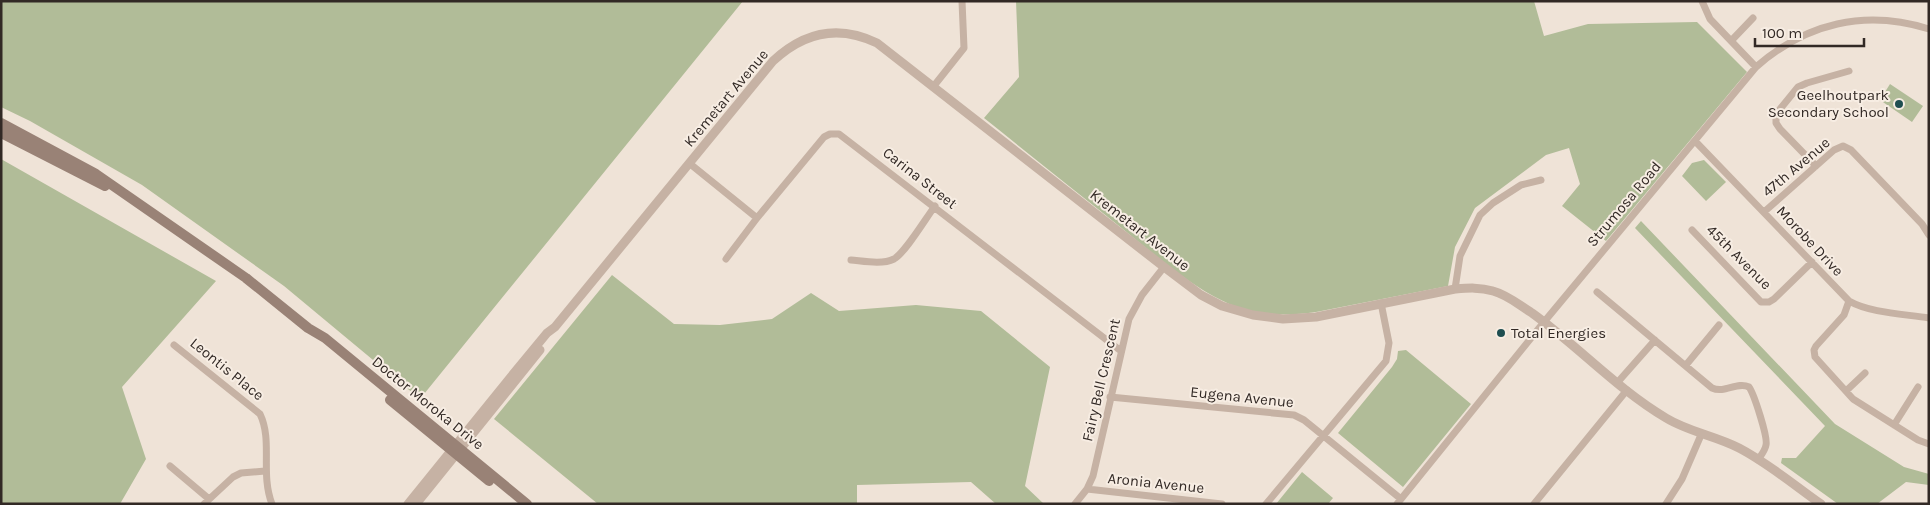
<svg xmlns="http://www.w3.org/2000/svg" width="1930" height="505" font-family="Karla,sans-serif">
<rect width="100%" height="100%" fill="#efe3d7"/>
<!-- green -->
<path fill="#b1bc98" d="M1,1h742l-323,398 -136,-113 -142,-101 -112,-64 -29,-14z
M1016,1h518l10,35 44,-12 109,-2 50,50 -141,169 -44,-35 18,-22 -11,-36 -23,7 -71,53 -20,39 -7,39 -132,26c-32,5 -65,3 -93,-11 -37,-18 -68,-46 -99,-71 -47,-38 -94,-75 -140,-112l35,-41z
M1890,84l33,22 -11,16 -32,-22z
M1,159l215,122 -94,106 24,72 -26,45h-119z
M1704,160l22,22 -20,19 -24,-25 10,-13z
M1641,221l194,203 69,43 25,7v11l-23,-3 -29,22h-39l-57,-41 1,-5h14l29,-32 -190,-198z
M612,275l62,49 46,1 52,-6 39,-26 28,18 77,-6 65,6 69,56 -25,119 19,18h-48l-25,-22 -114,3v19h-259l-104,-85z
M1406,350l65,54 -68,83 -65,-54 54,-66 5,-8 1,-8z
M1302,472l31,26 -5,6h-52z"/>
<g fill="none" stroke-linecap="round" stroke-linejoin="round">
<!-- minor -->
<path stroke="#c6b2a4" stroke-width="7" d="M1702,1l8,18 46,48
M1731,41l22,-23
M933,87l31,-39 -2,-47
M1695,141l154,160c21,12 55,13 80,17
M689,163l68,55
M1816,166l-36,-37 -4,-6v-9l22,-27 9,-4 42,-12
M1764,212l70,-62 9,-4 8,4 71,74 7,11
M1692,230l69,72h8l5,-3 38,-37
M726,259l31,-41 67,-81 6,-3h9l282,217
M851,260c12,1 31,5 43,-1 11,-6 32,-41 41,-53
M1455,289l5,-33 20,-41 13,-12 28,-18 20,-5
M1597,292l115,96c13,6 25,-7 37,-1 5,7 19,50 17,58 -1,6 -5,10 -8,15
M1849,301l-5,14 -28,31 -2,4 1,7 38,42 65,41 11,4
M174,345l86,69c13,27 0,59 12,90
M1686,365l33,-40
M1617,383l38,-43
M1846,391l19,-18
M1110,397l184,18 10,5 97,79
M1894,425l24,-38
M170,466l39,33
M1087,489l135,15
M204,504l29,-27 8,-4 24,-2
M1075,504l12,-15 6,-13 36,-157 13,-24 22,-28
M1266,504l120,-143 3,-18 -8,-40
M1397,504l147,-182 212,-255c50,-44 109,-58 173,-38
M1534,504l93,-114
M1666,504l16,-25 19,-44"/>
<!-- tertiary -->
<path stroke="#c6b2a4" stroke-width="9" d="M408,504l102,-126 37,-45 8,-6 218,-266c31,-29 65,-37 104,-18l287,224 37,28 21,11 31,9 30,4 33,-2 139,-28c13,-1 25,-2 38,2 15,4 26,14 39,22 46,33 85,76 134,105 23,14 50,18 73,30 29,15 55,37 82,56
M416,504l124,-154"/>
<!-- secondary -->
<path stroke="#998276" stroke-width="10" d="M1,123l95,51 150,104 62,50 17,10 202,166
M1,133l104,53
M390,400l99,81"/>
</g>
<!-- markers -->
<g fill="#1e4e50" stroke="#f7ede3" stroke-width="2">
<circle cx="1899" cy="104" r="5"/>
<circle cx="1501" cy="333" r="5"/>
</g>
<g text-anchor="middle" stroke-width="4" stroke-linejoin="round" paint-order="stroke">
<!-- poi labels -->
<g font-size="15" fill="#322925" stroke="#f7ede3" text-anchor="end">
<text x="1889" y="100">Geelhoutpark<tspan x="1889" dy="17">Secondary School</tspan></text>
<text x="1511" y="338" text-anchor="start">Total Energies</text>
</g>
<!-- street labels -->
<g font-size="15" fill="#322925" stroke="#f7ede3">
<text transform="translate(726 98) rotate(-50)" y="5">Kremetart Avenue</text>
<text transform="translate(1796 167) rotate(-40)" y="5">47th Avenue</text>
<text transform="translate(920 178) rotate(38)" y="5">Carina Street</text>
<text transform="translate(1624 204) rotate(-50)" y="5">Strumosa Road</text>
<text transform="translate(1140 230) rotate(38)" y="5">Kremetart Avenue</text>
<text transform="translate(1810 241) rotate(47)" y="5">Morobe Drive</text>
<text transform="translate(1739 257) rotate(45)" y="5">45th Avenue</text>
<text transform="translate(227 369) rotate(39)" y="5">Leontis Place</text>
<text transform="translate(1101 380) rotate(-77)" y="5">Fairy Bell Crescent</text>
<text transform="translate(1242 397) rotate(6)" y="5">Eugena Avenue</text>
<text transform="translate(428 403) rotate(39)" y="5">Doctor Moroka Drive</text>
<text transform="translate(1156 483) rotate(6)" y="5">Aronia Avenue</text>
</g>
</g>
<!-- border -->
<rect width="1930" height="505" fill="none" stroke="#322925" stroke-width="5"/>
<!-- scale -->
<path d="M1755 38v8h109v-8" fill="none" stroke="#322925" stroke-width="2.5"/>
<text x="1762" y="38" font-size="15" fill="#322925" stroke="#f7ede3" stroke-width="4" paint-order="stroke">100 m</text>
</svg>
